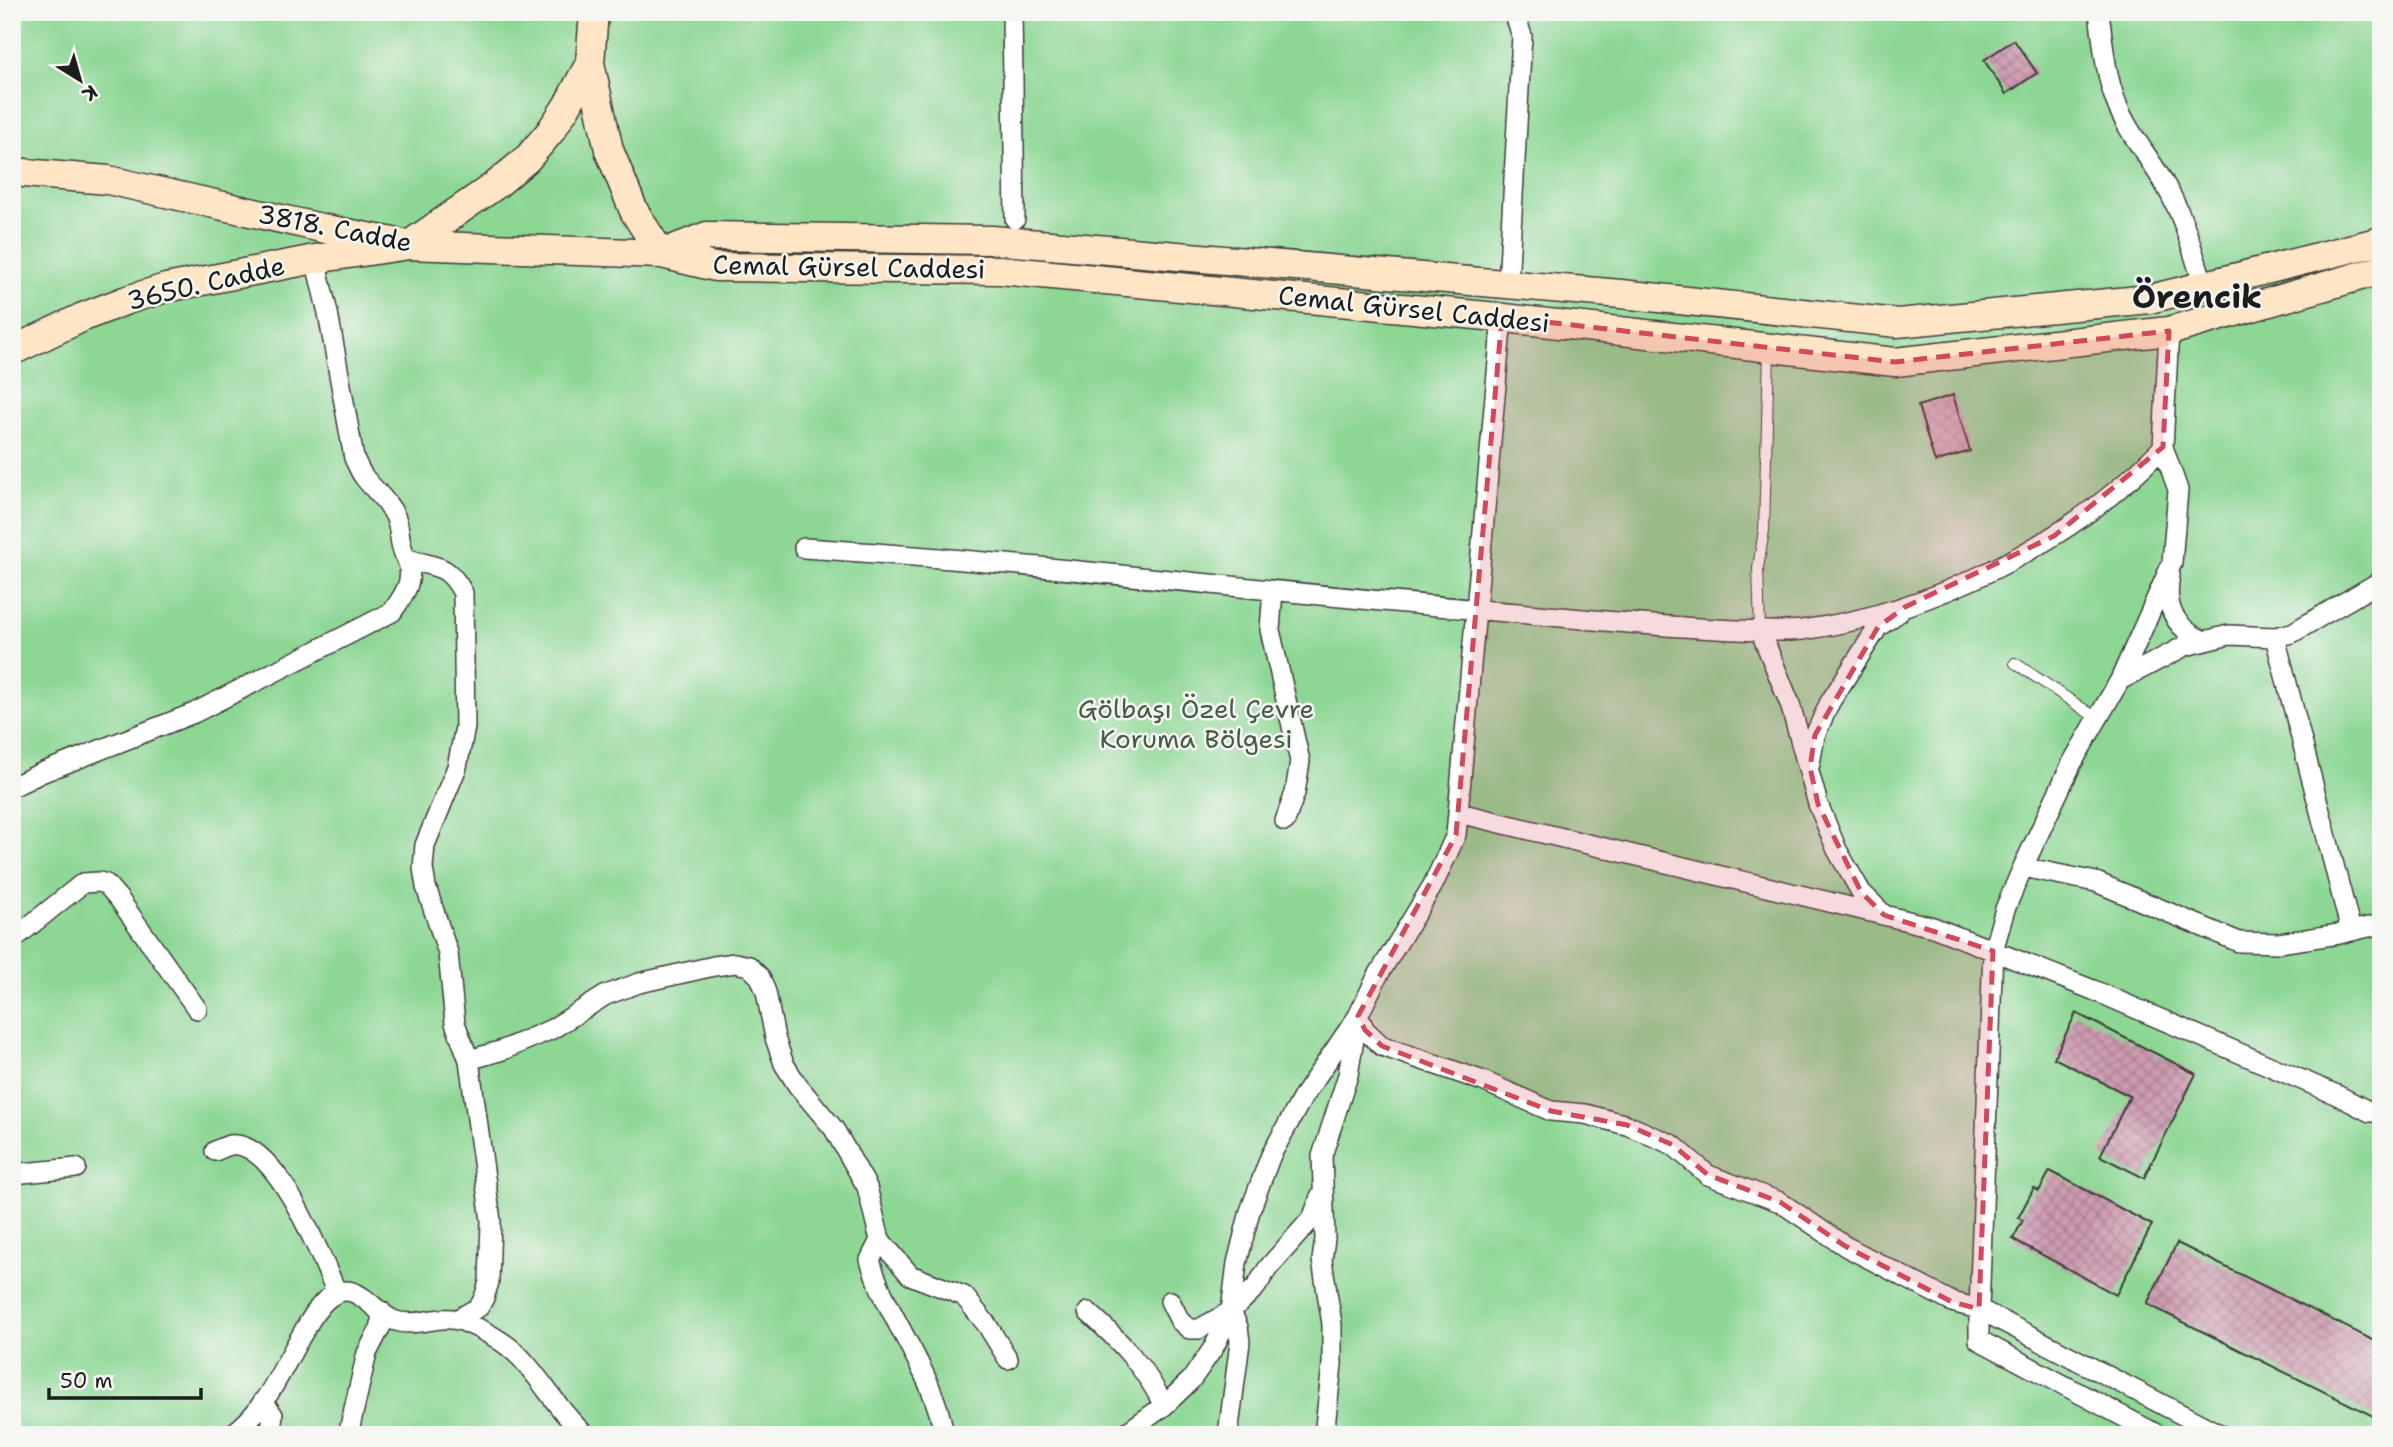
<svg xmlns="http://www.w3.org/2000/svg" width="2393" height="1447" font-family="'Shantell Sans',sans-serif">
<defs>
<pattern id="building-cross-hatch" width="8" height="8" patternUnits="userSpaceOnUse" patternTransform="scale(1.75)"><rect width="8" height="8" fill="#ce9bb1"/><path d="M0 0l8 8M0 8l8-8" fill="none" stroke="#a67e8f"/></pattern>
</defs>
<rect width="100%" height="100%" fill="#f6f6f2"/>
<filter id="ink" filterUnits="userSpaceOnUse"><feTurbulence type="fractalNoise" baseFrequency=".0143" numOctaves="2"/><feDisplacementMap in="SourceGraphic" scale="14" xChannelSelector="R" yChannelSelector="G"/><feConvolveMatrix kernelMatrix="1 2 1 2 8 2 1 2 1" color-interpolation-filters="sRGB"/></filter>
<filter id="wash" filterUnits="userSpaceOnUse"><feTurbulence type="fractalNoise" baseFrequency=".00686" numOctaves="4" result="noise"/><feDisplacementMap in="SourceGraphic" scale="28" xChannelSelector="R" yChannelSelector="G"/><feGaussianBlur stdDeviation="1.57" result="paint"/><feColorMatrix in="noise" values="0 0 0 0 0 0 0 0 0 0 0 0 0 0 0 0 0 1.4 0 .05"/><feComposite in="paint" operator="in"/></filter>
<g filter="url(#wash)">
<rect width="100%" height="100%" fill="#f4eadb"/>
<!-- green -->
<path fill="#8cd794" stroke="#547a58" stroke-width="2" d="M12,12h2369v1423h-2369z"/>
<g id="blocks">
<!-- building -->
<path fill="url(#building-cross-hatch)" d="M2014,40l23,33 -31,21 -22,-34z
M1953,395l17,56 -35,11 -17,-56z
M2076,1013l120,61 -52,104 -44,-22 30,-60 -76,-38z
M2050,1171l102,54 -36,70 -103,-56 10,-19 -5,-2 16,-30 5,3z
M2177,1243l204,101v76l-234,-116z"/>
</g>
</g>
<g filter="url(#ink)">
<use href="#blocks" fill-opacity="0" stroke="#3c3b39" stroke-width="2"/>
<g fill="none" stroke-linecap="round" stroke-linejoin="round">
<!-- lane casing -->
<g stroke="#3c3b39" stroke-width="12">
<path id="lane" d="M1760,630l-2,-62 6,-38 5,-179
M2015,663l83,56"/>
</g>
<!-- street casing -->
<g stroke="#3c3b39" stroke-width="22">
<path id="street" d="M1012,12l3,207
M2099,12c4,30 6,61 17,90 12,32 36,58 52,88 17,30 25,63 36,96
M315,259l13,54 26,145c3,6 6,14 10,19 10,13 24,24 31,39 7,15 2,25 11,42 29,11 40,3 57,35l2,134 -8,40 -32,78 -2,23 3,19 22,66 7,70 14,37 22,161 -2,61 -5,16 -5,9 -21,12
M1508,284l14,-248 -8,-24
M804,548c239,15 476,46 714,65 66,6 133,13 199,16 28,1 57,4 85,1 129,-17 271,-88 361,-183
M2170,575c-6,32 4,53 34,66
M1273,590l-3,40 30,131 -5,32 -10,28
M1760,630l30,74 28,100 19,46 24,42 23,23
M2275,637l76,294
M2120,680l65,-34 44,-11 46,2 17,-4 89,-52
M1810,764l5,-29 15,-33 48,-75 21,-15
M12,787l29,-14 153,-60 198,-101c12,-17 24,-33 14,-54
M1459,813l474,114 160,63 244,105 33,17h11
M2023,867l73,15 143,60 40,1 60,-9 42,-10
M12,940l71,-57 16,-1 7,2 13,15 78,110
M1358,1016l7,14 17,16 101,35 68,30 34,3 42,11 46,20 35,30 72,27 65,44 107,56 27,7 242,126
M469,1060l34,-10 49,-21 54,-34 33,-12 75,-17 21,-3 14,3 11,11 6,15 9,46 9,26 14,22 36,43 33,58 13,53 -10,20c18,61 64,111 74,175
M215,1151c5,-2 11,-5 15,-6 47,-6 91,113 107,148
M12,1174l64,-6
M880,1240l30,35 54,21 23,29 21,34
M1170,1301l10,20 9,8h10l32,-18
M1088,1312c31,28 58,56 76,94
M263,1401l10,14 -3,20
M231,1435c34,-23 50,-65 70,-99 7,-12 14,-26 24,-35 29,-27 44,8 68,19 21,9 47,-7 69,1 20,8 43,21 58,36 24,25 39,55 65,78
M348,1435l19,-82 14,-27v-15
M1123,1435l41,-29 27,-26 23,-33 17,-36 6,-48 13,-52 21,-56 33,-60 54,-79 19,-39 56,-92 23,-50 46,-518
M1228,1435l12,-93 -2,-15 -7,-16 25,-24 12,-19 45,-51 7,-20
M1324,1435l8,-70v-41l-10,-64 3,-21 -3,-83 26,-81 9,-53
M2158,1435l-179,-95v-31l14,-358 12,-42 18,-42 49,-104 48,-83 52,-117 6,-73 -15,-43 6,-116"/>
</g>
<!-- secondary casing -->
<g stroke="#3c3b39" stroke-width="31">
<path id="secondary" d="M594,12l-4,51 19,87 25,61 27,43
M12,172l96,8 218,49 83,16 252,9 54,13 284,3 488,46 408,46 274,-31 212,-61
M661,254l46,-18 285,4 629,54 276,29 253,-24 231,-58
M12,351l71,-34 44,-17 39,-12 149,-29 94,-14 88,-61 30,-25 23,-27 17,-26 23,-43"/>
</g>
<!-- lane -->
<use href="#lane" stroke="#fff" stroke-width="10"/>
<!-- street -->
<use href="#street" stroke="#fff" stroke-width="19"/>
<!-- secondary -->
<use href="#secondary" stroke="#fde5c5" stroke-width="28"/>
</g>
</g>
<!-- marked area -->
<path fill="#d1495b" fill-opacity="0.2" stroke="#d1495b" stroke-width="5" stroke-dasharray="14 9" stroke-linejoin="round" d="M1502,317l393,45 274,-31 -6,116 -109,89 -149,71 -27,20 -63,108 -5,32 8,37 43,88 23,23 109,36 -14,358 -27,-7 -107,-56 -65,-44 -72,-27 -35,-30 -46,-20 -76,-14 -169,-65 -17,-16 -7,-14 98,-181z"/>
<g text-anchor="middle" stroke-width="5" stroke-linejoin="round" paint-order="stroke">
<!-- street labels -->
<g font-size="26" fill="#1c1c1c" stroke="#f6f6f2">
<text transform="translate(335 228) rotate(11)" y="9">3818. Cadde</text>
<text transform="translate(849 267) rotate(1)" y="9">Cemal Gürsel Caddesi</text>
<text transform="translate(206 283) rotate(-13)" y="9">3650. Cadde</text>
<text transform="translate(1414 309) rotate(6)" y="9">Cemal Gürsel Caddesi</text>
</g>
<!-- park labels -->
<g font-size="26" fill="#435d46" stroke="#f6f6f2">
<text x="1196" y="718">Gölbaşı Özel Çevre<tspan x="1196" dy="30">Koruma Bölgesi</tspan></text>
</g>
<!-- district labels -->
<g font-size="33" font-weight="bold" fill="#1c1c1c" stroke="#f6f6f2">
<text x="2197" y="308">Örencik</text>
</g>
</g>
<!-- margin -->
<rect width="2393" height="1447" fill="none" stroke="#f6f6f2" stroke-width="42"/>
<!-- north arrow -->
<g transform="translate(80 80) rotate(143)" stroke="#f6f6f2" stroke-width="5" paint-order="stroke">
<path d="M0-5L12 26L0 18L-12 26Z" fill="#1c1c1c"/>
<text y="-10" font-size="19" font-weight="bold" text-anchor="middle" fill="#1c1c1c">K</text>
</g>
<!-- scale -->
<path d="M49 1388v10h152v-10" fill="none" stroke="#1c1c1c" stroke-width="3.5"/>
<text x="60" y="1388" font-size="21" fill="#1c1c1c" stroke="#f6f6f2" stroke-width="5" paint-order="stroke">50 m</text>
</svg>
